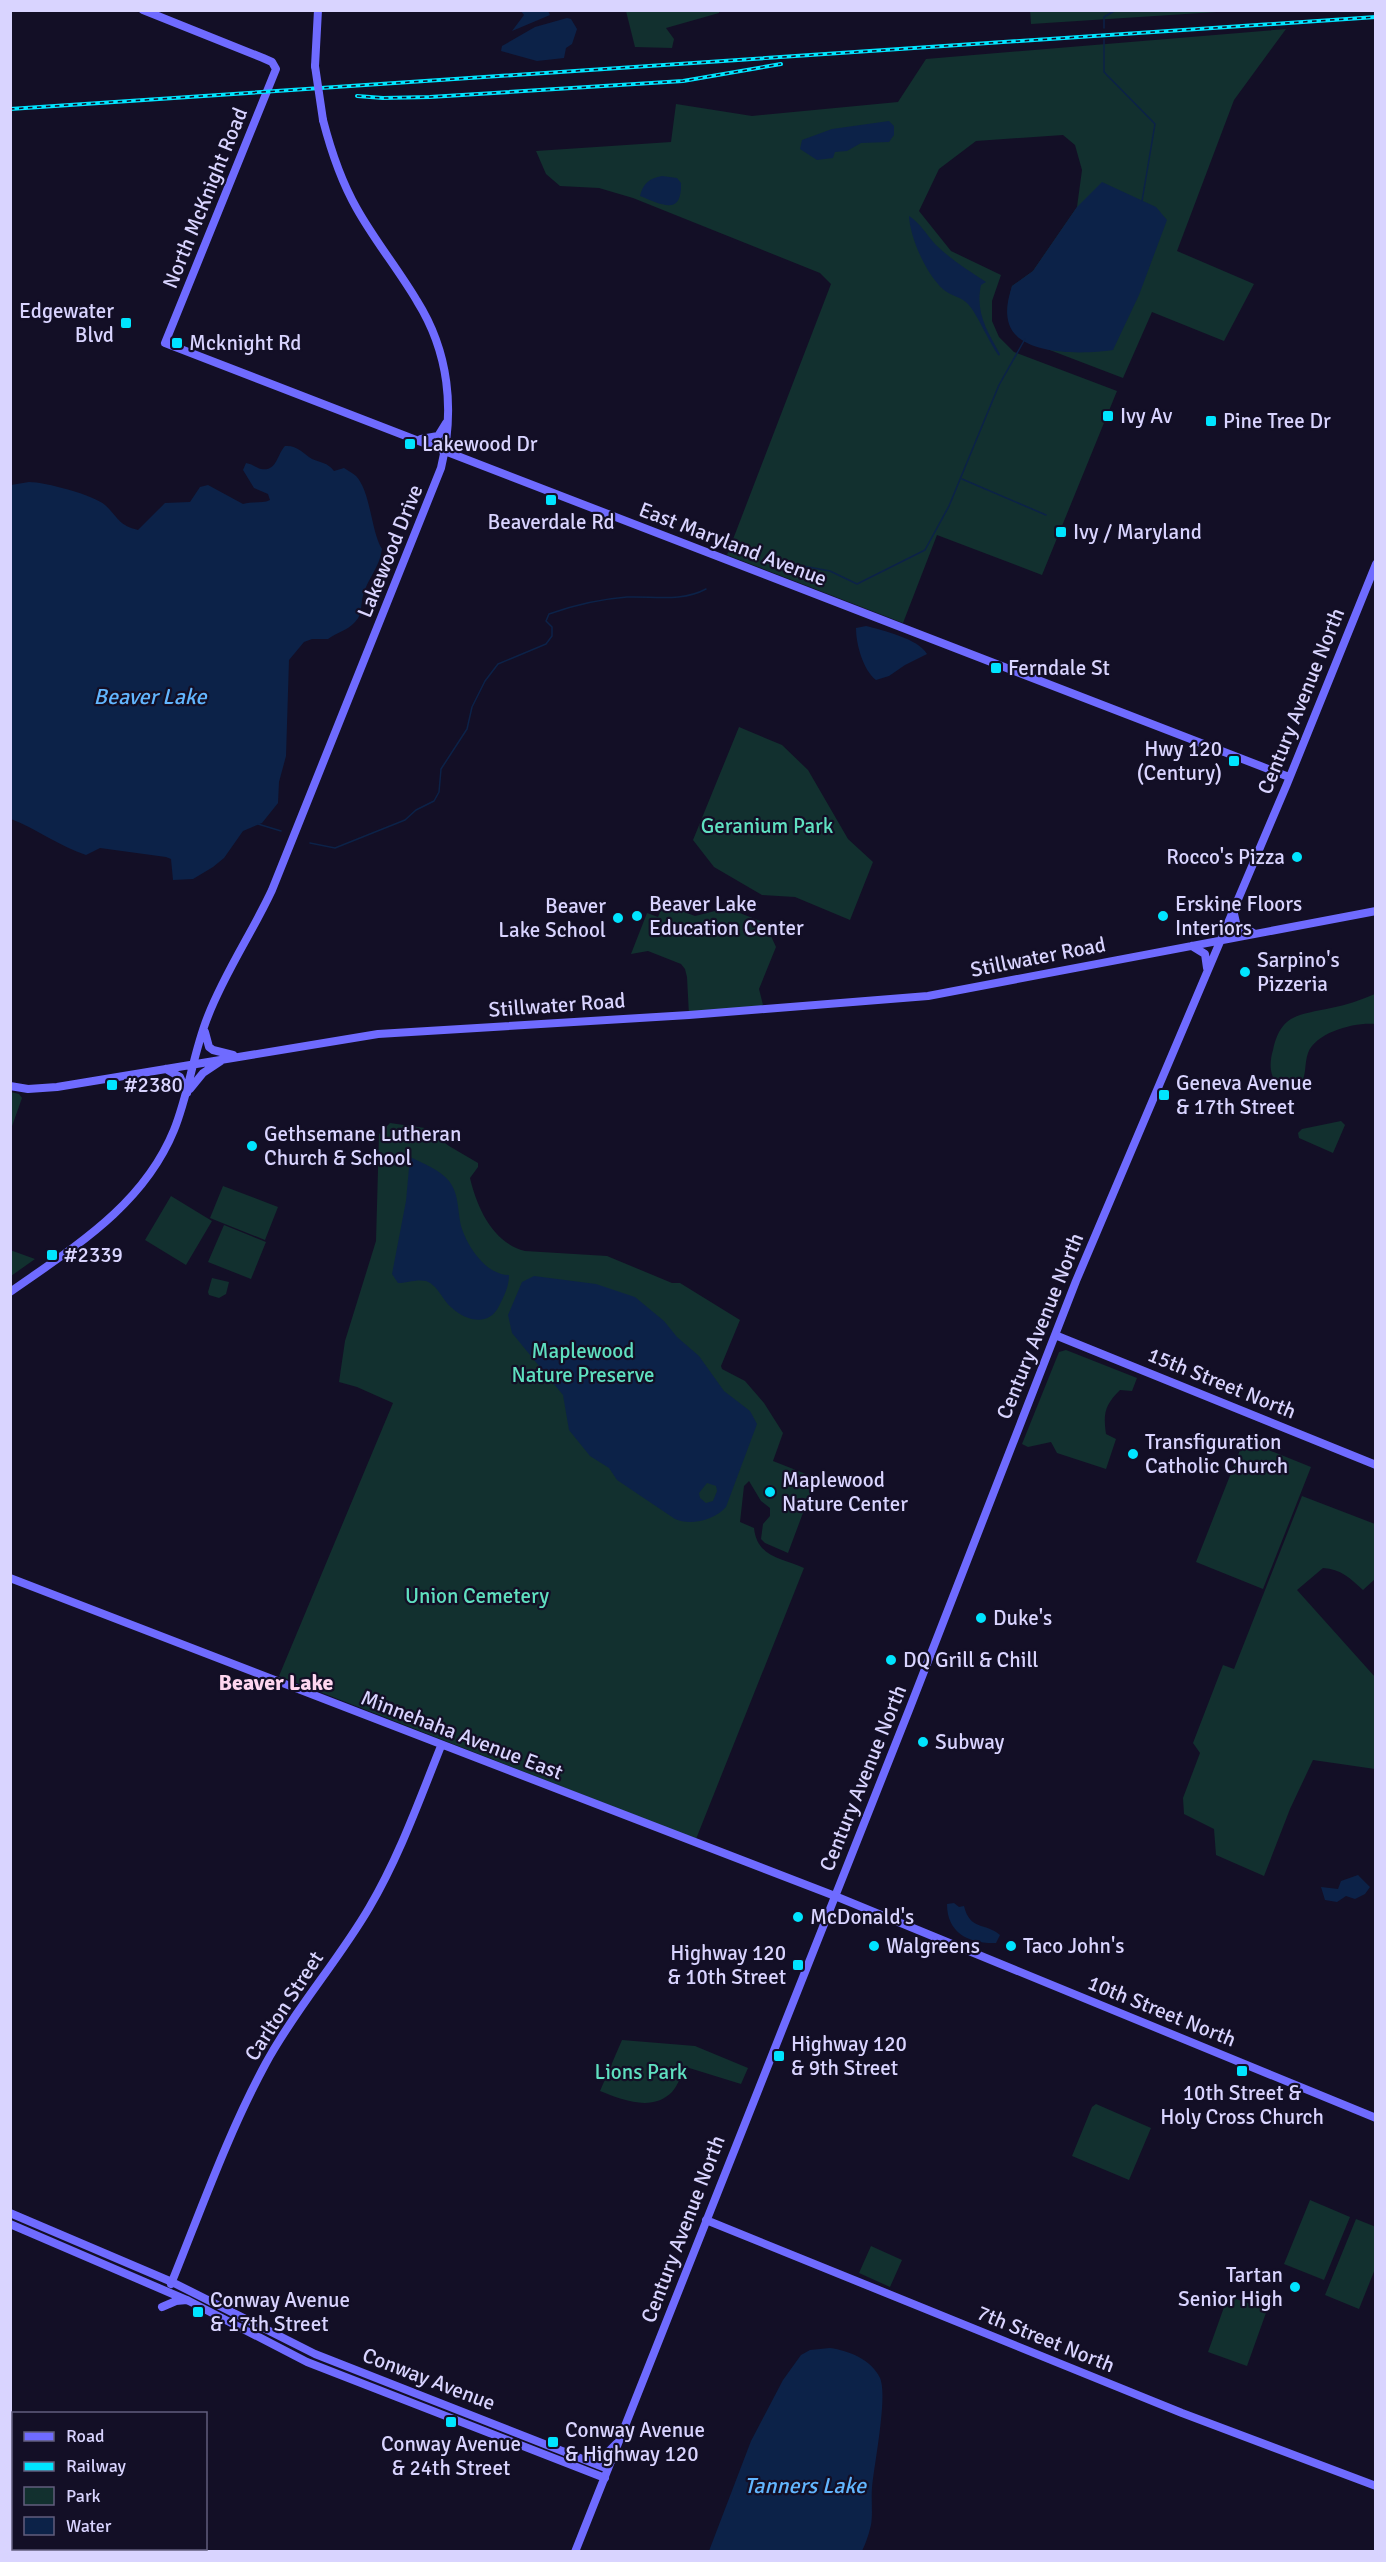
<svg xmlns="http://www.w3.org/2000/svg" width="1386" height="2562" font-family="Signika,sans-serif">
<rect width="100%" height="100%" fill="#130f26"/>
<!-- green -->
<path fill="#12302f" d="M1030,10h202v1l-201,13z
M626,11v-1l93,1v2l-53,15 8,11 -2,9 -37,-1z
M1286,29l-52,71 -57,151 77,33 -30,57 -72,-29 -29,66 -102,-39c-17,-20 -15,-29 -9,-53l21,-15 44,-64 5,-37 -7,-25 -12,-10 -87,6 -37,28 -20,42 32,40 50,24 -9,26v20l7,16 15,15 103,39 -75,184 -105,-40 -34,88 -176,-68 104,-271 -11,-11 -187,-75 -34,-10 -39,-2 -14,-12 -10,-23 135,-9 5,-38 76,12 146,-14 28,-43z
M739,727l43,18 26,25 40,69 25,23 -23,58 -55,-23 -33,-2 -48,-28 -21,-27z
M663,904l32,12 32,-8 38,15 11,24 -17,42 5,20 -75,6 -2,-38 -2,-8 -4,-5 -33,-13 -17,3 16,-41 11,4z
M1375,994v30c-20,-2 -59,8 -67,29 -4,11 -1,23 -8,32l-14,2 -11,-6c-6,-9 -5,-21 -2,-31 8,-37 27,-35 58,-42 15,-3 30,-8 44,-14z
M11,1092l8,2 3,4 -11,31z
M1341,1121l4,4 -12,28 -34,-15 -1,-5 4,-4z
M390,1123l35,5 24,18 29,17v4l-8,11c7,30 23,65 55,73l82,5 65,27h8l60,37 -19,46 1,3 23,12 19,22 19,30 -10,28 43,17 -28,75 -23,-10 -4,-4 2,-15 7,-8v-8l-9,-7 -12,-20 -5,5 -4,36 14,6c3,29 27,30 50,40l-108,271 -417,-163 114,-273 -36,-16 -18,-5 6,-41 31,-100 3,-107z
M223,1186l55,21 -13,33 -55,-22z
M171,1196l41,25 -26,44 -41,-25z
M224,1225l42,17 -15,37 -43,-17z
M10,1250l25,9 -24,17h-1z
M212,1278l17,4 -3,12 -7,4 -10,-3 -1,-3z
M1066,1350l71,28 -5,13 -12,-1c-15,15 -17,23 -14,44l10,5 -10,30 -49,-16 -6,-11 -23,5 -6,-3 37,-92z
M1244,1440l67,27 -48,122 -67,-27z
M1302,1496l73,28v55l-12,11c-13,-12 -22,-21 -40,-22l-26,22 78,87v92l-62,-9 -23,49 -26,67 -48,-21 -2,-26 -30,-15 -1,-16 17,-45 -7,-10 30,-78 11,4z
M622,2040l73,6 53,22 -7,16 -55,-17c-4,7 -8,18 -14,25 -20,20 -49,8 -72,-1z
M1096,2104l55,24 -22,52 -57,-24 20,-49z
M1310,2200l40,17 -26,63 -40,-16z
M1356,2219l20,8 -1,42 -16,40 -34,-14z
M871,2246l31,14 -12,27 -31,-14z
M1228,2296l39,14 -20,56 -39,-14z"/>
<!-- water -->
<path fill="#0c2248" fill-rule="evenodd" d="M521,11h27l2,4 -38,16 12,-16z
M567,18l4,1 6,10 -5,15 -6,4 -2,10 -27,3 -36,-10 1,-5 33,-19z
M889,121l5,5v9l-5,7 -28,1 -14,8 -12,1 -2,6 -16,2 -17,-11 2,-9 30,-11z
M662,176l15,2 4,5c1,34 -20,21 -41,13 3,-13 10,-18 22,-20z
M1102,182l54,25 11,13 -28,75 -26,55c-27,4 -93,7 -104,-26 -4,-13 -1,-25 3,-38l21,-15 44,-64z
M909,216c11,7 17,18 26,28 15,15 33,26 51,38l-5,3c-6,27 6,46 19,69l-1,2c-11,-15 -21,-41 -31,-52 -6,-7 -17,-8 -24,-14 -17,-14 -34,-52 -35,-74z
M285,446c12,-1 18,7 27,13 9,4 15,3 22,12l10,-3c4,3 9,5 12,8 15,16 15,56 26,73 -2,18 -15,30 -19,47 -3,10 0,18 -8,26 -8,9 -18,10 -27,17h-16l-8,3 -15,18 -3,96 -7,26 -1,21 -16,20 -19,8 -19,27 -11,9 -20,12 -20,1 -2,-21 -5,-2 -66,-9 -14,7c-27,-9 -49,-26 -75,-36v-334c6,-1 12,-2 18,-3 16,0 65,13 76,23 14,13 13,20 33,25l27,-27 25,-1 10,-15 8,-2 35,19c9,-3 19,0 27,-4l-2,-6 -14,-6 -11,-18 3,-7c6,1 9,4 15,6 16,3 16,-15 24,-23z
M866,626c16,4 53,13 61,28l-22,11 -16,11 -13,4c-13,-10 -20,-36 -20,-52z
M410,1157c14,7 29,12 39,24 11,14 8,32 13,48 7,20 25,46 47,46 0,12 -5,21 -10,31 -10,21 -33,15 -47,2 -9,-7 -14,-23 -26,-27 -9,-2 -20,2 -28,2l-6,-9 14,-73z
M534,1276l62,8 39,13 29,24 13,16 22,19 25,35 26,20 7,13 -31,83c-11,13 -36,19 -51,12l-58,-39 -8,-12 -19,-12 -21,-26 -6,-35 -51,-62 -4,-18 14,-33zM707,1483l9,3 1,5 -4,10 -7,2 -6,-5 -1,-5z
M1358,1875l12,12 -5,7 -10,5 -9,-3 -9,6 -12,-2 -4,-13 17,2 3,-8z
M954,1903l5,4 5,-1c6,25 21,16 36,29l-4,8c-27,1 -49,-10 -49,-39z
M830,2348c19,3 41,11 50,30 8,18 -6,87 -8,110 -1,12 1,25 -1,37 -2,9 -5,18 -9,26h-153l42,-110 32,-61 18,-25 9,-5z"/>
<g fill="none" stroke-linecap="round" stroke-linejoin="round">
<!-- stream -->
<path stroke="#0c2248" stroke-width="1.5" d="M1104,28v-11l12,-7
M1104,39v33l51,52 -13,77
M962,479l84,36
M764,559l66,12 27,13 68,-34 24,-44 50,-121 26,-46
M258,824l23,7
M310,843l25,5 70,-28 11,-10 18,-9 5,-9 2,-23 26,-40 5,-22 13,-26 13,-17 48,-20 6,-8v-9l-6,-6 3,-7c25,-9 52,-15 78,-17 27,-1 55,5 79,-8"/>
<!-- secondary -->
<path stroke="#6f6bff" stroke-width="8" d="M143,10l120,48 9,4 4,7 -111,274 1124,434
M315,66l3,-56
M421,439l17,-3 8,-13
M1234,914l3,13 15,5
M1192,946l13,8 2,14
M205,1032l4,15 4,3 20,5
M166,1069l14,8 7,16
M10,1086l18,3 29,-2 321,-53 311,-19 239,-19 448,-85
M190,1089l13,-16 18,-12
M10,1292c64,-45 133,-86 164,-162 15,-37 19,-77 34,-114 17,-44 44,-83 64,-126l169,-422c14,-58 8,-116 -24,-167 -19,-32 -42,-60 -60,-92 -16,-28 -26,-58 -34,-89
M1055,1335l321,130
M10,1578l825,318 541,222
M10,2213l162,69 143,72 293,115
M706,2220l476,193 194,73
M10,2224l179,77 118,61 298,116
M171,2284c30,-74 57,-151 95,-221 30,-55 72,-102 103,-155 30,-51 50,-107 72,-162
M162,2307l14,-6 11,-1
M586,2459l16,-1 14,-14
M575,2552l334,-842 167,-429 211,-497 89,-220"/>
<!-- rail casing -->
<g stroke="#00e5ff" stroke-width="4">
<path id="rail" d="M357,96l26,2 47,-1 253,-16 98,-17
M10,109l1366,-92"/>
</g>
<!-- rail -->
<use href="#rail" stroke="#130f26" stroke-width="1.5" stroke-dasharray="4.5" stroke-linecap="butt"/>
<!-- secondary-bridge -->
<path stroke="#6f6bff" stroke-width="8" d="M315,66l8,54"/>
</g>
<!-- markers -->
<g fill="#00e5ff" stroke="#130f26" stroke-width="2">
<rect x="120" y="317" width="12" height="12" rx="3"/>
<rect x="171" y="337" width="12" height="12" rx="3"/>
<rect x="1102" y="410" width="12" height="12" rx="3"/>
<rect x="1205" y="415" width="12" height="12" rx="3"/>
<rect x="404" y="438" width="12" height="12" rx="3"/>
<rect x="545" y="494" width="12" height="12" rx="3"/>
<rect x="1055" y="526" width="12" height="12" rx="3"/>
<rect x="990" y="662" width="12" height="12" rx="3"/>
<rect x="1228" y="755" width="12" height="12" rx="3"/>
<circle cx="1297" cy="857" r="6"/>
<circle cx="637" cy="916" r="6"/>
<circle cx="1163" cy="916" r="6"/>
<circle cx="618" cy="918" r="6"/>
<circle cx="1245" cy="972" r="6"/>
<rect x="106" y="1079" width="12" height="12" rx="3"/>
<rect x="1158" y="1089" width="12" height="12" rx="3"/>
<circle cx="252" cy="1146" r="6"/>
<rect x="46" y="1249" width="12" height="12" rx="3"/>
<circle cx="1133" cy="1454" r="6"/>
<circle cx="770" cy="1492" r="6"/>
<circle cx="981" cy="1618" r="6"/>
<circle cx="891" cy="1660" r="6"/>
<circle cx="923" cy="1742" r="6"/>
<circle cx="798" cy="1917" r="6"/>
<circle cx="874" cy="1946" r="6"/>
<circle cx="1011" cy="1946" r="6"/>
<rect x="792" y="1959" width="12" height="12" rx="3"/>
<rect x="773" y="2050" width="12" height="12" rx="3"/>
<rect x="1236" y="2065" width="12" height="12" rx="3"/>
<circle cx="1295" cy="2287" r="6"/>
<rect x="192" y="2306" width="12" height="12" rx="3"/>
<rect x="445" y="2416" width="12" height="12" rx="3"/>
<rect x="547" y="2436" width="12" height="12" rx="3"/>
</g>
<g text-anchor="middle" stroke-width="4.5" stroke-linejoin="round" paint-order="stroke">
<!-- street labels -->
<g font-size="21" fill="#d9d4ff" stroke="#130f26">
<text transform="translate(205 198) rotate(-68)" y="7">North McKnight Road</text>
<text transform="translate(733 544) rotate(21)" y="7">East Maryland Avenue</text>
<text transform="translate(390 551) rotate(-68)" y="7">Lakewood Drive</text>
<text transform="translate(1301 701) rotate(-68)" y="7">Century Avenue North</text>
<text transform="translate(1038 957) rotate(-11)" y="7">Stillwater Road</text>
<text transform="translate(557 1005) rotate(-4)" y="7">Stillwater Road</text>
<text transform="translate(1040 1326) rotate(-68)" y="7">Century Avenue North</text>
<text transform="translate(1222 1383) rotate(22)" y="7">15th Street North</text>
<text transform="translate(462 1735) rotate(21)" y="7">Minnehaha Avenue East</text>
<text transform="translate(863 1778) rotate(-68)" y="7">Century Avenue North</text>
<text transform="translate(284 2006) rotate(-57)" y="7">Carlton Street</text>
<text transform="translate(1162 2011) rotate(22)" y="7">10th Street North</text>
<text transform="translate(683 2229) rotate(-69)" y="7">Century Avenue North</text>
<text transform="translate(1046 2339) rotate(22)" y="7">7th Street North</text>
<text transform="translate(429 2379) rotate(21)" y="7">Conway Avenue</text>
</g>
<!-- poi labels -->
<g font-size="21" fill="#d9d4ff" stroke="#130f26" text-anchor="start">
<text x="114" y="318" text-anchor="end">Edgewater<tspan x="114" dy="24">Blvd</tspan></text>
<text x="189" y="350">Mcknight Rd</text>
<text x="1120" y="423">Ivy Av</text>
<text x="1223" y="428">Pine Tree Dr</text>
<text x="422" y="451">Lakewood Dr</text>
<text x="551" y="529" text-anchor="middle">Beaverdale Rd</text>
<text x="1073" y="539">Ivy / Maryland</text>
<text x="1008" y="675">Ferndale St</text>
<text x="1222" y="756" text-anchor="end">Hwy 120<tspan x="1222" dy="24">(Century)</tspan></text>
<text x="1285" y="864" text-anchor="end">Rocco's Pizza</text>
<text x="649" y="911">Beaver Lake<tspan x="649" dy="24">Education Center</tspan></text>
<text x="1175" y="911">Erskine Floors<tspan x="1175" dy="24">Interiors</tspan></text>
<text x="606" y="913" text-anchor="end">Beaver<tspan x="606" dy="24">Lake School</tspan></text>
<text x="1257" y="967">Sarpino's<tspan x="1257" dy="24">Pizzeria</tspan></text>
<text x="1176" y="1090">Geneva Avenue<tspan x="1176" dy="24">&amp; 17th Street</tspan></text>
<text x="124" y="1092">#2380</text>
<text x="264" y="1141">Gethsemane Lutheran<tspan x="264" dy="24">Church &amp; School</tspan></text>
<text x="64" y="1262">#2339</text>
<text x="1145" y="1449">Transfiguration<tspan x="1145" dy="24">Catholic Church</tspan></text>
<text x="782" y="1487">Maplewood<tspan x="782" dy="24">Nature Center</tspan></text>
<text x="993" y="1625">Duke's</text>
<text x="903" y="1667">DQ Grill &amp; Chill</text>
<text x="935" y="1749">Subway</text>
<text x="810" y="1924">McDonald's</text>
<text x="886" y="1953">Walgreens</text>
<text x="1023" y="1953">Taco John's</text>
<text x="786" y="1960" text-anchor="end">Highway 120<tspan x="786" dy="24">&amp; 10th Street</tspan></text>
<text x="791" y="2051">Highway 120<tspan x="791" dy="24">&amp; 9th Street</tspan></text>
<text x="1242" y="2100" text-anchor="middle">10th Street &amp;<tspan x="1242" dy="24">Holy Cross Church</tspan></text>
<text x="1283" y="2282" text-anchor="end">Tartan<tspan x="1283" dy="24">Senior High</tspan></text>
<text x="210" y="2307">Conway Avenue<tspan x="210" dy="24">&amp; 17th Street</tspan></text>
<text x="565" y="2437">Conway Avenue<tspan x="565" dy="24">&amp; Highway 120</tspan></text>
<text x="451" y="2451" text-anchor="middle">Conway Avenue<tspan x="451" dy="24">&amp; 24th Street</tspan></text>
</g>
<!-- park labels -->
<g font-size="21" fill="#5fe0c0" stroke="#130f26">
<text x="767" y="833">Geranium Park</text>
<text x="583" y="1358">Maplewood<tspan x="583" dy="24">Nature Preserve</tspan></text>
<text x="477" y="1603">Union Cemetery</text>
<text x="641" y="2079">Lions Park</text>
</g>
<!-- water labels -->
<g font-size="22" font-style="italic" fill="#62b6ff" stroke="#130f26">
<text x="150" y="704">Beaver Lake</text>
<text x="805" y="2493">Tanners Lake</text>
</g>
<!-- neighbourhood labels -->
<g font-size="22" font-weight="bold" fill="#ffd6f0" stroke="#130f26">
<text x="276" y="1690">Beaver Lake</text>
</g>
</g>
<!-- border -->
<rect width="1386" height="2562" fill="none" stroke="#d9d4ff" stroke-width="24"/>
<!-- legend -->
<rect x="12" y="2412" width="195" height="138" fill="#130f26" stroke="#625e7d" stroke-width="1.5"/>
<rect x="24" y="2432" width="30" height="9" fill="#6f6bff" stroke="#625e7d" stroke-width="1.5"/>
<text x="66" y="2442" font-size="18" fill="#d9d4ff">Road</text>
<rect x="24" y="2462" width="30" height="9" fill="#00e5ff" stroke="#625e7d" stroke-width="1.5"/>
<text x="66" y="2472" font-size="18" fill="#d9d4ff">Railway</text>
<rect x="24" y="2487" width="30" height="18" fill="#12302f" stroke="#625e7d" stroke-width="1.5"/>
<text x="66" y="2502" font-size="18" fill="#d9d4ff">Park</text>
<rect x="24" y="2517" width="30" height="18" fill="#0c2248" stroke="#625e7d" stroke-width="1.5"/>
<text x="66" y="2532" font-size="18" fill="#d9d4ff">Water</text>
</svg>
